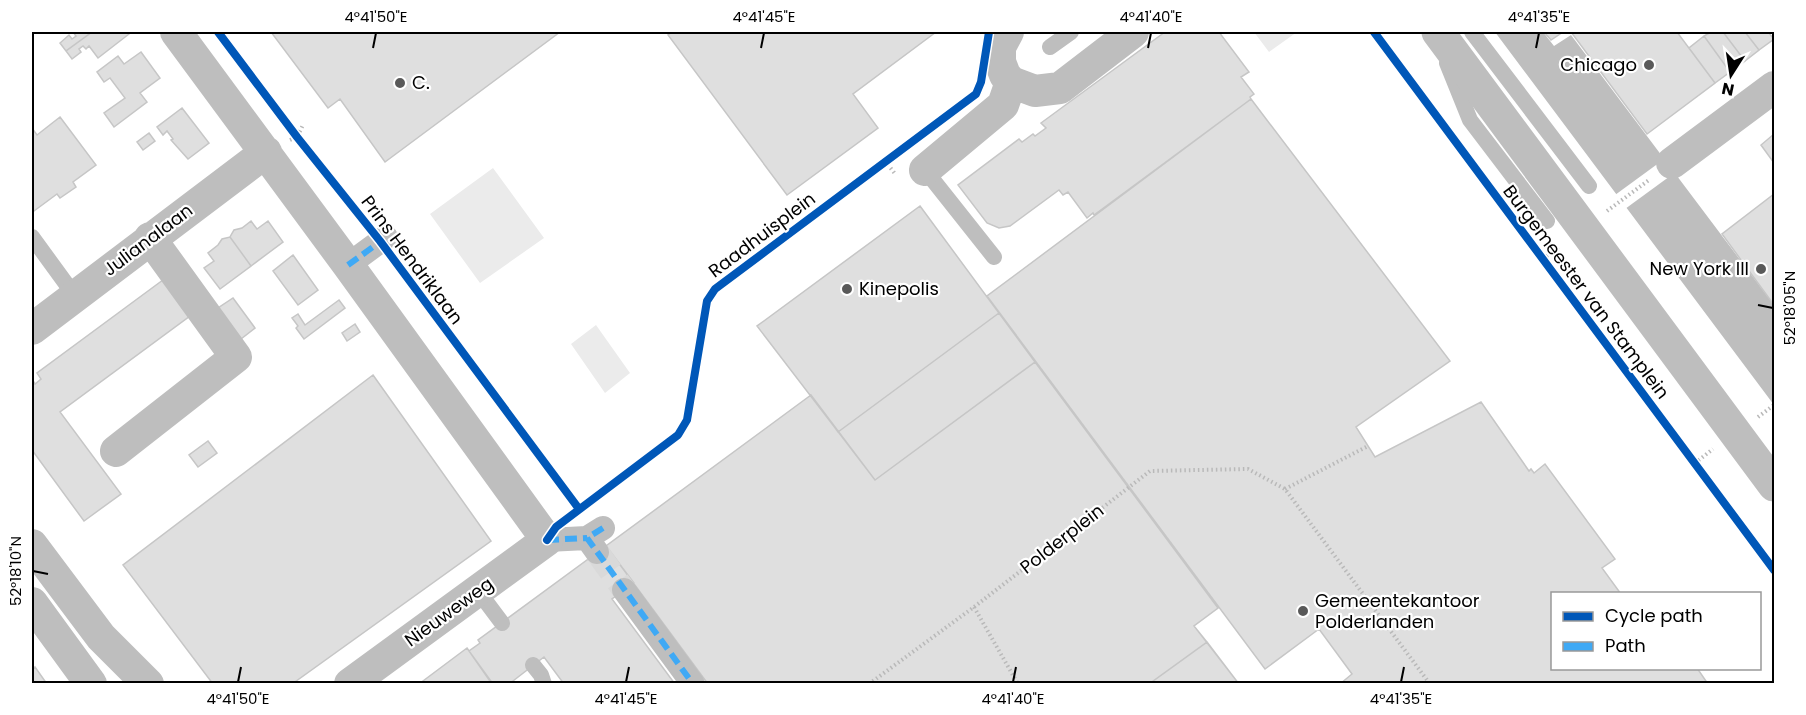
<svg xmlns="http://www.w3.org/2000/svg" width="1806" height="715" font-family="Poppins,sans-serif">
<rect width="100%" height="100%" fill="#fff"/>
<!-- green -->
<path fill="#ebebeb" d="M1254,32h43l-28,20z
M493,168l51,70 -64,45 -50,-69z
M596,325l34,48 -25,20 -34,-49z"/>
<!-- water -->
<path fill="#bebebe" d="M1495,32h48l11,14 17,-11 203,270v100z"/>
<!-- pier -->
<path fill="#fff" d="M1667,157l10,14 -52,38 -10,-14z"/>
<!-- building -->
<path fill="#dfdfdf" stroke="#c6c6c6" stroke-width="1.5" d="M73,32h19l-26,19 -6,-8 9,-8 3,4 4,-3z
M92,32h35l2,2 -31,24 -9,-12 -3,3 -3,-3 -4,3 2,3 -9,7 -6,-8z
M271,32h289l-175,130 -45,-63 -12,9z
M672,32h264l-83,62 25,34 -91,67 -119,-160z
M1165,32h54l30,40 -8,5 13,17 -4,3 1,2 -157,116 -1,-2 -6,5 -19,-26 -5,3 -4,-5 -49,36 -11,2 -12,-5 -29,-38 61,-46 3,3 11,-8 2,2 11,-8 -5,-5z
M1544,32h19l-12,8z
M1571,32h106l38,51 -68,51z
M1711,32h12l22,29 -15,11 -26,-36z
M1723,32h22l14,18 -14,11z
M1745,32h23l6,7 -15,11z
M1704,36l26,36 -15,11 -26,-35z
M141,52l19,26 -20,15 7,9 -33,25 -10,-14 21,-15 -15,-20 -6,4 -7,-10 21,-16 6,8z
M1251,99l199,262 -94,66 19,30 106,-55 48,69 2,-2 3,4 11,-9 70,95 -13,9 19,26h-69v74h145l11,16h-368l12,-10 -33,-45 -54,40 -278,-373z
M182,108l27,35 -21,16 -17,-19 2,-1 -6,-8 -4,4 -6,-8z
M60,117l36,48 -23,17 3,5 -16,11 -3,-4 -23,17 -2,-3v-80l5,7z
M149,133l6,8 -12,9 -6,-8z
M1774,134v29l-13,-18z
M1774,194v111l-52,-71z
M920,206l115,156 -160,118 -118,-154z
M251,221l6,8 11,-8 15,21 -32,24 -21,-29 4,-7 8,-2z
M230,237l21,29 -31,23 -16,-21 10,-7 -6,-8 10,-8 4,-6z
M293,255l25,35 -20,15 -25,-34z
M167,277l27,36 -134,99 61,82 -37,27 -52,-71v-71l3,5 6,-5 -4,-6z
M233,298l22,30 -14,11 -23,-31z
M339,300l6,8 -41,31 -8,-11 2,-2 -6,-8 6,-4 7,11z
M999,313l219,295 -24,18 13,16 -58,42h-441l-102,-138 205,-151 27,37z
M355,324l5,8 -13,9 -5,-8z
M1035,362l183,246 -24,18 45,58h-531l-102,-138 205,-151 64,85z
M373,375l118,166 -199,143h-79l-90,-119z
M208,441l9,12 -19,14 -9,-12z
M606,546l28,37 -22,16 63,85h-111l-20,-27 -35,27h-16l-24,-33 11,-8 -2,-3z
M1207,642l32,42h-90z
M467,648l25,36h-73z
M35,667l12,17h-15v-14z"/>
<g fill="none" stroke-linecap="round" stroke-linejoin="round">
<!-- pedestrian-tunnel -->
<path stroke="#d9d9d9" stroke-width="24" stroke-dasharray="24 12" stroke-linecap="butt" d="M597,552l27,38"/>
<!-- path -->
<path stroke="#b9b9b9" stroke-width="4" stroke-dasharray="1.5 3" stroke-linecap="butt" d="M290,140l7,-3 6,-12
M885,161l11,14
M1607,211l42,-31
M1543,259l17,-13
M1758,417l16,-12
M1695,463l18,-14
M1285,489l83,-43
M974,607l44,77
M869,684l105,-77 176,-136 98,-2 37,20 145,195"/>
<!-- service -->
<path stroke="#bebebe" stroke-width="16" d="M1472,32l117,154
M1050,47l21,-15
M1447,63l23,57 77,101
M925,170l69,87
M32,237l43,59
M478,591l24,32
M533,665l8,10 3,9"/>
<!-- pedestrian -->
<path stroke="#bebebe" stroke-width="24" d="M348,265l38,-28
M547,540l40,-2
M597,552l-10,-14 16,-10
M624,590l69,94"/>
<!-- minor -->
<path stroke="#bebebe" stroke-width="32" d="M176,32l172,233 199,275 -197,144
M1008,32l-8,15v15l5,13 6,7 24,9 25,-3 73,-56
M1672,163l102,-76
M925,170l78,-65 8,-23
M32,329l234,-177
M116,451l120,-94 -86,-119
M32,545l69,92 47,47
M32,603l59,81"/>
<!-- tertiary -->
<path stroke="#bebebe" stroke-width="33" d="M1438,32l336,453"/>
<!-- quiet -->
<path stroke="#3fa9f5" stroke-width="6" stroke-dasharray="12 6" stroke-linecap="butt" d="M348,265l36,-26
M603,528l-16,10 106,146
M547,540l40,-2"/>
<!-- cycleway casing -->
<g stroke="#fff" stroke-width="11">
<path id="cycleway" d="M218,32l79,105 83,104 199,268
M1374,32l400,538
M547,540l9,-13 122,-92 9,-15 20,-119 8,-12 261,-195 5,-12 8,-50"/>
</g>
<!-- cycleway -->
<use href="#cycleway" stroke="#0057b8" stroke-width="8"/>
</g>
<!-- ticks -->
<path fill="none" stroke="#000" stroke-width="2" d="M373,48l3,-15M761,48l3,-15M1148,48l3,-15M1536,48l3,-15M1758,305l15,3M33,571l15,3M238,682l3,-15M626,682l3,-15M1013,682l3,-15M1401,682l3,-15"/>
<!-- markers -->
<g fill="#595959" stroke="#fff" stroke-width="2">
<circle cx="1649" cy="65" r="6"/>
<circle cx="400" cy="83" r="6"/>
<circle cx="1761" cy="269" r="6"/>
<circle cx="847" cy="289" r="6"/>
<circle cx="1303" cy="611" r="6"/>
</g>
<g text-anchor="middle" stroke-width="4.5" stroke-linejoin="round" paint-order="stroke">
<!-- poi labels -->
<g font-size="18" fill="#000" stroke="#fff" text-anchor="start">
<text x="1637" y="71" text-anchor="end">Chicago</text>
<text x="412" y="89">C.</text>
<text x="1749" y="275" text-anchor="end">New York III</text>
<text x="859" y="295">Kinepolis</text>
<text x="1315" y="607">Gemeentekantoor<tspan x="1315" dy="21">Polderlanden</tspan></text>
</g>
<!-- street labels -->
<g font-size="18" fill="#000" stroke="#fff">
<text transform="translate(762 235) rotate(-37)" y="6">Raadhuisplein</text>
<text transform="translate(148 240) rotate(-37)" y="6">Julianalaan</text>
<text transform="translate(412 260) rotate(53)" y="6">Prins Hendriklaan</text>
<text transform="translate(1586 292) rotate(53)" y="6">Burgemeester van Stamplein</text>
<text transform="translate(1062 539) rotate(-38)" y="6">Polderplein</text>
<text transform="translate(449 612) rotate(-36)" y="6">Nieuweweg</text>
</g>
</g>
<!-- border -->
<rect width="1806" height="715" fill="none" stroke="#ffffff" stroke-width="66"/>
<!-- legend -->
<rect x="1551" y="592" width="210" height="78" fill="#ffffff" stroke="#999999" stroke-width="1.5"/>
<rect x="1563" y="612" width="30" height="9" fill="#0057b8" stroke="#999999" stroke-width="1.5"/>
<text x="1605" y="622" font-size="18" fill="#000000">Cycle path</text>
<rect x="1563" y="642" width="30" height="9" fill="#3fa9f5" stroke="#999999" stroke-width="1.5"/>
<text x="1605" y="652" font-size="18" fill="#000000">Path</text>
<!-- north arrow -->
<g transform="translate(1731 75) rotate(192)" stroke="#ffffff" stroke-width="4.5" paint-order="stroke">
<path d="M0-4.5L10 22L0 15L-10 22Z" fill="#000000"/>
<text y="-9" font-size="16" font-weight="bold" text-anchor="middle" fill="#000000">N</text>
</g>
<rect x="33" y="33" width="1740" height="649" fill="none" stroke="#000" stroke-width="2"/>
<g font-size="15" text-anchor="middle" fill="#000">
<text x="376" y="22">4°41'50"E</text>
<text x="764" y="22">4°41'45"E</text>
<text x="1151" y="22">4°41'40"E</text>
<text x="1539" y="22">4°41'35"E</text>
<text transform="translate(1790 308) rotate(-90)" y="5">52°18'05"N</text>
<text transform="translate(16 571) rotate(-90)" y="5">52°18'10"N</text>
<text x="238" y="704">4°41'50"E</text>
<text x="626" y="704">4°41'45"E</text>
<text x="1013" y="704">4°41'40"E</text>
<text x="1401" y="704">4°41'35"E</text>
</g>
</svg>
